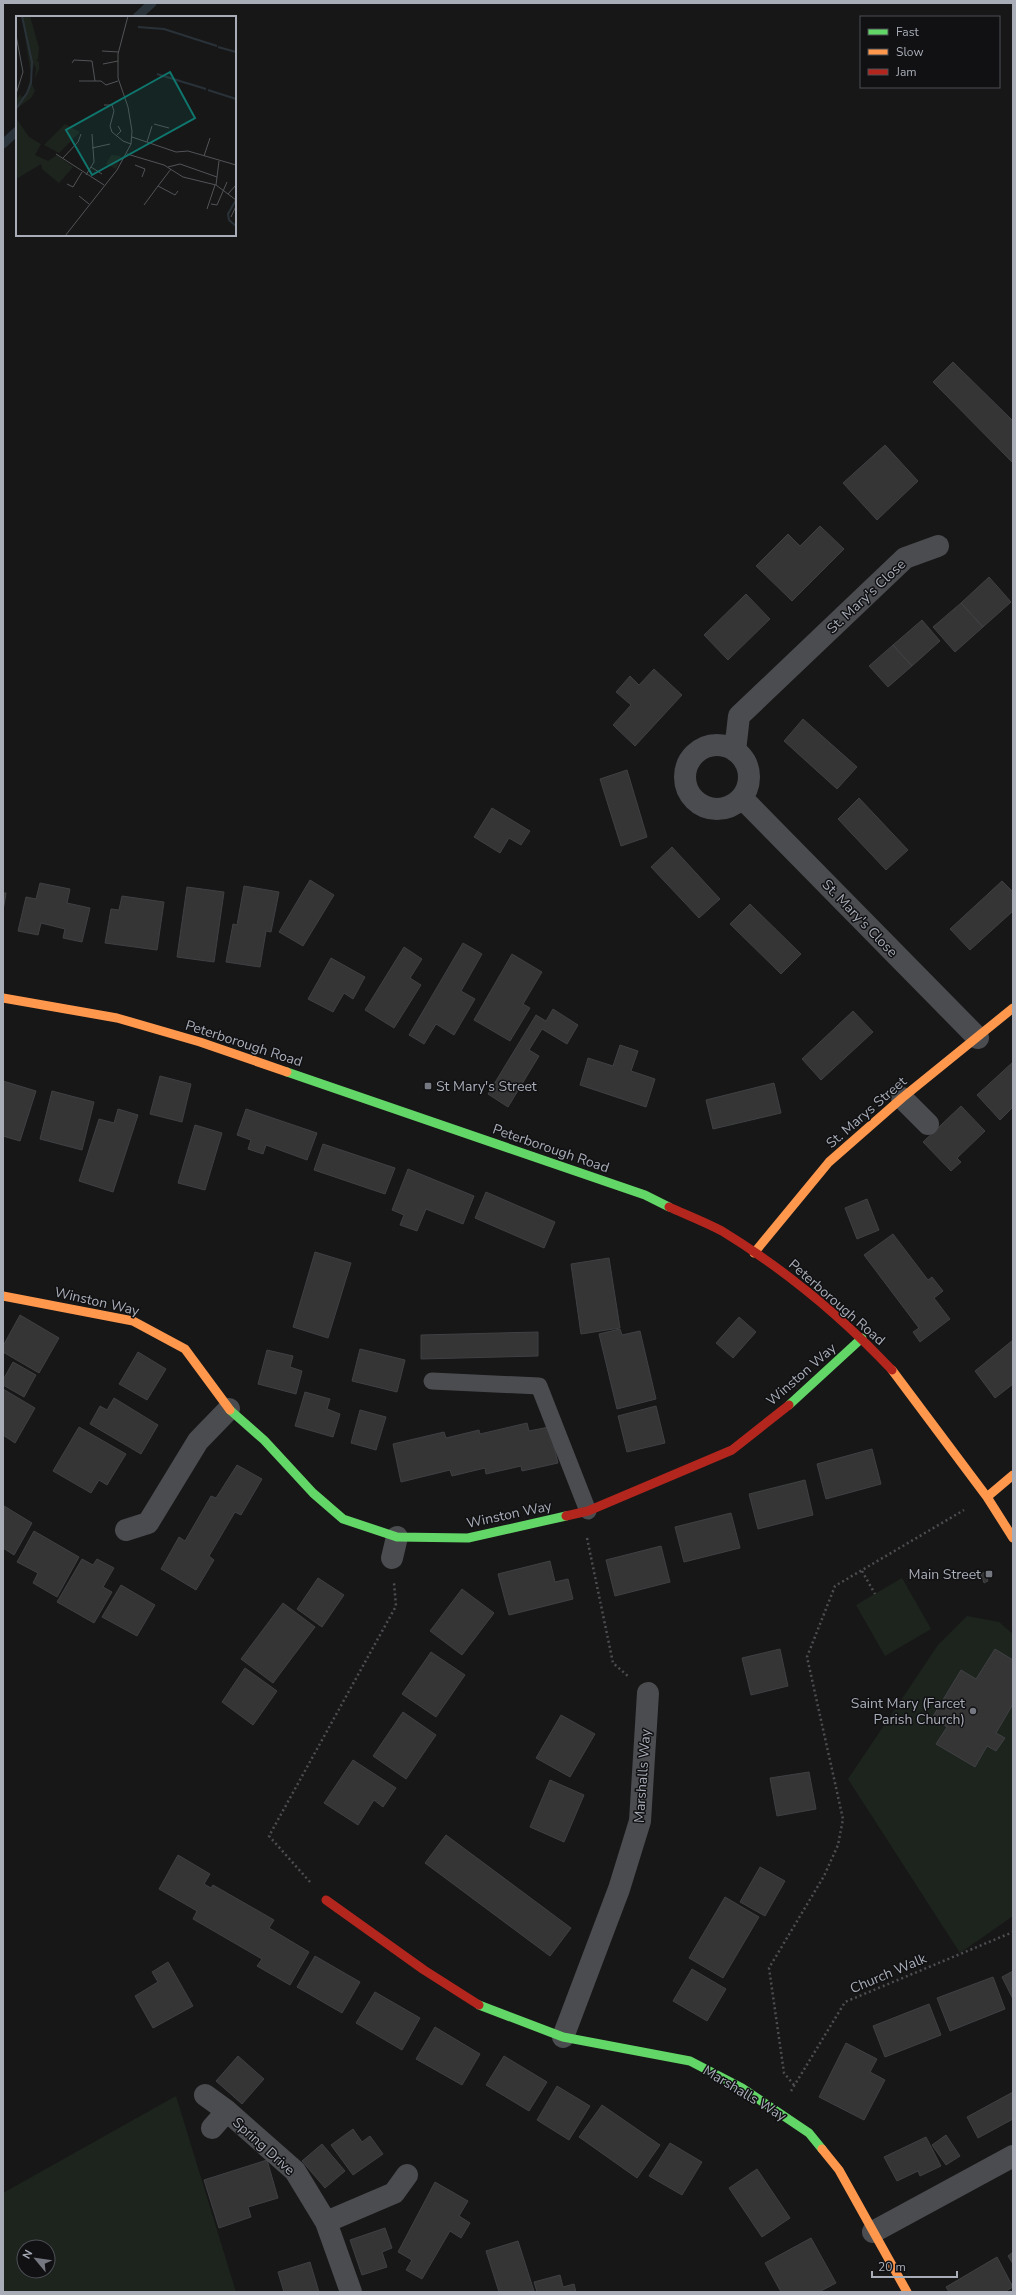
<svg xmlns="http://www.w3.org/2000/svg" width="1016" height="2295" font-family="'Nunito Sans',sans-serif">
<rect width="100%" height="100%" fill="#171717"/>
<!-- green -->
<path fill="#1d241e" fill-rule="evenodd" d="M902,1578l29,51 -46,27 -29,-51z
M967,1616l32,6 14,12v282l-53,37 -112,-174 90,-134z
M176,2096l60,196h-233v-99zM24,2247h24v24h-24z"/>
<g fill="none" stroke-linecap="round" stroke-linejoin="round">
<!-- stream -->
<path stroke="#2a3239" stroke-width="9" d="M137,17l15,-14
M3,144l14,-13"/>
</g>
<!-- building -->
<path fill="#353536" stroke="#3f4043" d="M953,362l60,59v42l-80,-81z
M885,445l33,36 -41,39 -34,-37z
M820,526l24,23 -52,52 -36,-35 32,-32 12,12z
M989,577l22,25 -28,25 -22,-24z
M746,594l24,25 -42,41 -24,-25z
M961,603l22,24 -28,25 -22,-25z
M922,620l18,21 -28,25 -19,-21z
M893,645l19,21 -24,21 -19,-21z
M654,669l28,26 -47,51 -22,-21 18,-20 -15,-13 14,-16 9,9z
M803,719l54,48 -20,22 -53,-48z
M627,770l20,67 -26,9 -21,-67z
M859,798l49,52 -22,20 -48,-51z
M492,808l38,23 -9,14 -12,-7 -9,15 -26,-16z
M672,847l48,52 -21,19 -48,-51z
M310,880l24,15 -31,51 -24,-14z
M1002,881l11,11v19l-43,39 -20,-21z
M40,883l30,6 -3,14 23,5 -8,34 -19,-4 2,-9 -24,-6 -3,12 -20,-4 8,-34 10,2z
M244,886l35,6 -8,40 -5,-1 -6,36 -34,-5 7,-38 4,1z
M187,887l37,5 -10,70 -37,-5z
M3,893h3l-3,18z
M122,896l42,6 -7,48 -52,-7 6,-34 8,1z
M750,904l51,50 -20,20 -51,-50z
M463,943l19,11 -21,37 14,8 -21,36 -18,-11 -12,20 -15,-9z
M404,947l18,12 -12,19 11,7 -27,43 -29,-18z
M512,954l30,18 -19,32 7,4 -20,33 -36,-21z
M331,958l34,19 -12,22 -9,-6 -11,19 -25,-13z
M553,1009l25,16 -11,19 -25,-15 -13,21 10,6 -31,51 -20,-13 48,-79 10,6z
M853,1011l20,21 -52,48 -19,-21z
M620,1045l18,6 -7,20 24,8 -9,28 -66,-22 8,-27 25,8z
M1013,1062v45l-13,13 -23,-25z
M160,1076l31,8 -9,38 -32,-8z
M3,1081l33,10 -16,50 -17,-5z
M774,1083l7,30 -68,16 -7,-29z
M52,1091l42,11 -12,48 -42,-11z
M961,1106l24,25 -28,27 4,4 -10,9 -28,-29z
M118,1109l20,6 -25,77 -34,-11 20,-62 15,4z
M246,1109l71,24 -10,27 -41,-15 -3,9 -15,-5 3,-9 -14,-5z
M195,1125l27,8 -17,57 -27,-7z
M323,1144l72,24 -10,26 -71,-24z
M408,1169l66,27 -11,28 -37,-15 -9,22 -17,-6 4,-10 -12,-5z
M486,1192l69,30 -11,26 -69,-30z
M867,1199l12,31 -22,9 -12,-31z
M893,1234l35,46 4,-3 11,14 -9,7 16,21 -30,23 -7,-10 6,-4 -55,-73z
M315,1252l36,11 -23,75 -35,-11z
M609,1258l11,70 -39,6 -10,-70z
M20,1315l39,23 -20,35 -36,-21v-6z
M739,1317l17,15 -23,26 -17,-15z
M620,1329l2,6 18,-4 16,68 -39,10 -18,-75z
M538,1332v24l-117,3v-24z
M1013,1340v44l-18,14 -20,-27z
M360,1349l45,11 -8,32 -45,-11z
M267,1350l26,6 -3,11 12,4 -6,23 -38,-10z
M138,1352l28,17 -19,31 -28,-16z
M13,1362l23,13 -12,22 -21,-12v-5z
M3,1389l32,19 -20,35 -12,-8z
M305,1392l25,7 -3,10 13,5 -7,23 -38,-11z
M114,1398l44,27 -17,29 -51,-30 10,-18 7,4z
M656,1406l9,37 -38,9 -9,-36z
M360,1410l26,7 -10,33 -25,-7z
M527,1423l2,8 20,-4 9,36 -36,8 -1,-5 -35,8 -1,-6 -33,8 -2,-6 -49,12 -8,-38 51,-12 2,6 33,-8 1,4z
M79,1427l47,27 -19,31 -8,-5 -8,13 -38,-22z
M872,1449l9,35 -55,15 -9,-35z
M237,1465l25,14 -21,36 -6,-3 -26,44 5,4 -18,30 -35,-21 18,-32 6,4 26,-45 5,2z
M805,1480l8,35 -55,14 -9,-35z
M4,1506l28,17 -18,32 -11,-7z
M731,1513l9,35 -56,14 -9,-35z
M34,1531l45,26 -22,40 -24,-14 5,-10 -21,-11z
M661,1546l9,36 -55,14 -9,-36z
M82,1559l11,6 4,-6 17,9 -11,19 9,5 -18,31 -37,-21z
M550,1561l5,21 13,-3 5,20 -64,16 -11,-41z
M985,1572l3,9 -4,2 -3,-9z
M318,1578l26,17 -22,32 -25,-18z
M121,1585l34,20 -18,31 -35,-19z
M462,1589l32,24 -32,42 -32,-24z
M283,1603l32,24 -42,56 -32,-24z
M780,1649l8,37 -37,9 -9,-37z
M995,1649l18,11v44l-17,29 9,5 -9,13 -9,-5 -12,21 -39,-23 11,-17 -15,-9 29,-48 15,9z
M431,1652l34,23 -29,42 -34,-23z
M245,1668l32,23 -24,34 -31,-23z
M403,1712l33,23 -30,44 -33,-23z
M561,1715l34,19 -25,43 -34,-19z
M353,1760l43,28 -13,19 -9,-7 -16,25 -34,-22z
M809,1772l7,37 -39,7 -7,-38z
M550,1780l34,15 -20,47 -34,-15z
M446,1835l125,93 -21,28 -125,-93z
M178,1855l32,19 -6,10 7,4 2,-3 61,35 -5,8 40,24 -19,33 -33,-19 5,-7 -69,-40 4,-8 -38,-22z
M760,1867l25,14 -20,35 -25,-14z
M725,1897l34,20 -36,61 -34,-20z
M315,1956l45,26 -18,31 -45,-26z
M168,1962l25,44 -40,22 -18,-32 23,-14 -6,-10z
M692,1969l34,20 -19,32 -34,-20z
M1013,1971v28l-11,-22z
M993,1977l12,32 -55,22 -13,-33z
M375,1992l45,26 -18,32 -46,-27z
M929,2004l12,31 -56,22 -12,-31z
M435,2027l45,27 -18,31 -46,-26z
M846,2043l31,16 -7,13 15,8 -21,40 -45,-23z
M238,2056l26,23 -22,25 -26,-23z
M504,2056l43,26 -18,29 -43,-26z
M557,2086l33,20 -21,34 -32,-20z
M1013,2092v27l-35,19 -11,-21z
M602,2105l58,40 -23,33 -58,-41z
M353,2129l9,13 8,-6 13,18 -30,21 -22,-30z
M946,2135l14,21 -14,9 -14,-20z
M926,2137l15,29 -21,10 -2,-5 -21,10 -13,-24z
M670,2143l32,19 -20,33 -33,-19z
M322,2144l23,27 -20,17 -23,-27z
M267,2160l11,38 -30,9 3,10 -32,11 -15,-48z
M757,2169l33,49 -28,19 -33,-49z
M435,2182l33,19 -9,15 11,7 -9,15 -11,-7 -28,48 -16,-9 6,-10 -14,-8z
M385,2228l7,20 -10,4 5,15 -25,8 -12,-35z
M811,2238l25,45 -17,9h-38l-16,-29z
M518,2241l16,50 -35,1 -13,-41z
M1013,2252v12l-5,-8z
M997,2257l16,30 -9,5h-55l-3,-5z
M310,2262l9,30h-35l-6,-20z
M560,2275l3,12 11,-3 2,8h-39l-3,-10z"/>
<g fill="none" stroke-linecap="round" stroke-linejoin="round">
<!-- path -->
<path stroke="#4d4e52" stroke-width="2.5" stroke-dasharray="2 3" stroke-linecap="butt" d="M587,1538l26,125 16,14
M862,1571l13,23
M310,1882l-41,-46 127,-230 -2,-23
M794,2085l-10,-12 -15,-105 55,-92 14,-31 5,-26 -36,-162 28,-71 129,-76
M791,2091l54,-89 168,-70"/>
<!-- lane -->
<path stroke="#4b4c50" stroke-width="17" d="M432,1381l107,5 49,125"/>
<!-- street -->
<path stroke="#4b4c50" stroke-width="22" d="M685 777a32 32 0 1 1 64 0a32 32 0 1 1-64 0Z
M735,751l4,-35 166,-158 33,-12
M742,798l236,240
M902,1098l26,26
M126,1530l22,-7 50,-82 31,-32
M392,1558l5,-21
M563,2037l56,-148 21,-68 8,-128
M205,2095l22,16 68,60 31,51 25,70
M212,2128l15,-17
M326,2222l68,-29 13,-18
M873,2232l140,-76"/>
<!-- fast -->
<path stroke="#63d668" stroke-width="9" d="M287,1072l358,123 24,12
M789,1405l73,-67
M230,1410l34,30 49,53 30,26 54,18 71,1 98,-22
M479,2005l84,32 127,24 52,27 67,45 13,16"/>
<!-- slow -->
<path stroke="#ff974d" stroke-width="9" d="M3,998l114,20 83,24 87,30
M754,1253l75,-91 73,-64 111,-90
M3,1296l130,25 52,28 45,61
M892,1370l95,127 26,41
M987,1497l26,-22
M822,2149l17,21 68,122"/>
<!-- jam -->
<path stroke="#b3261e" stroke-width="9" d="M669,1207c18,8 36,15 53,24 62,38 120,86 170,139
M566,1516l22,-5 144,-61 57,-45
M326,1900l98,70 55,35"/>
</g>
<!-- markers -->
<g fill="#757880" stroke="#111113" stroke-width="1.5">
<rect x="424" y="1082" width="8" height="8" rx="2"/>
<rect x="985" y="1570" width="8" height="8" rx="2"/>
<circle cx="973" cy="1711" r="4"/>
</g>
<g text-anchor="middle" stroke-width="3" stroke-linejoin="round" paint-order="stroke">
<!-- street labels -->
<g font-size="14" fill="#a8adb8" stroke="#111113">
<text transform="translate(866 596) rotate(-43)" y="5">St. Mary's Close</text>
<text transform="translate(860 918) rotate(46)" y="5">St. Mary's Close</text>
<text transform="translate(244 1043) rotate(18)" y="5">Peterborough Road</text>
<text transform="translate(866 1112) rotate(-41)" y="5">St. Marys Street</text>
<text transform="translate(551 1148) rotate(19)" y="5">Peterborough Road</text>
<text transform="translate(97 1301) rotate(13)" y="5">Winston Way</text>
<text transform="translate(837 1302) rotate(41)" y="5">Peterborough Road</text>
<text transform="translate(801 1374) rotate(-41)" y="5">Winston Way</text>
<text transform="translate(509 1514) rotate(-12)" y="5">Winston Way</text>
<text transform="translate(642 1776) rotate(-86)" y="5">Marshalls Way</text>
<text transform="translate(888 1973) rotate(-23)" y="5">Church Walk</text>
<text transform="translate(745 2093) rotate(31)" y="5">Marshalls Way</text>
<text transform="translate(264 2146) rotate(42)" y="5">Spring Drive</text>
</g>
<!-- poi labels -->
<g font-size="14" fill="#a8adb8" stroke="#111113" text-anchor="end">
<text x="436" y="1091" text-anchor="start">St Mary's Street</text>
<text x="981" y="1579">Main Street</text>
<text x="965" y="1708">Saint Mary (Farcet<tspan x="965" dy="16">Parish Church)</tspan></text>
</g>
</g>
<!-- overview -->
<g transform="translate(16 16)">
<rect width="220" height="220" fill="#171717"/>
<path d="M14,0l9,32 -1,11 -2,1 3,2v7l-4,10 1,-11 -2,-4 -1,6 -3,-1 -8,-52zM14,64l5,11 -4,7 -15,11v-9l4,-6 1,3 5,-2zM0,102l13,19 12,7 -6,11 13,6 9,-6 16,12 -14,16 -17,-14 -1,-5 -25,15zM49,108l15,8 -21,21 -15,-8zM95,139l10,1 -5,13 -10,-5z" fill="#1d241e"/>
<path fill="none" stroke="#2a3239" stroke-width="2" d="M122,11l26,2 53,17M202,31l18,5M141,58l49,15M192,74l28,9M0,93l11,-16 4,-10 1,-21 -10,-46M220,184l-8,14 1,6 7,6"/>
<path fill="none" stroke="#515357" stroke-width="1" d="M0,19l7,37 -7,22M86,35l17,1M56,47l2,-3 18,1 3,20M87,48l15,-3M63,65h22l5,4 12,-4M88,89h8l2,6 -4,15 2,6 11,9 8,3M138,108l15,4M100,120l5,-5 -3,-5M116,121l44,15 12,-1 48,14M131,126l5,-16M76,132l18,-4M40,138l48,31M111,138l37,11 19,12 33,8 20,15M188,140l6,-18M47,142l15,-16 3,-8M119,149l10,4 -3,8M75,151l11,7M152,151l12,-3 37,13M155,153l-13,17 17,9 3,-4M70,159l8,-13 -2,-28M51,168l6,3 9,-15M200,169l3,-24M212,178l8,-9M63,180l10,8M195,188l6,1 10,-23M128,189l14,-19M191,193l8,-24M215,201l5,-11M49,220l52,-66 14,-26 1,-13 -4,-24 -10,-29v-24l10,-38"/>
<path fill="#0f766e" fill-opacity="0.15" stroke="#0f766e" stroke-width="2" d="M154,56l25,46 -103,57 -26,-45z"/>
<rect width="220" height="220" fill="none" stroke="#a8adb8" stroke-width="2"/>
</g>
<!-- border -->
<rect width="1016" height="2295" fill="none" stroke="#a8adb8" stroke-width="8"/>
<!-- legend -->
<rect x="860" y="16" width="140" height="72" fill="#111113" stroke="#4d4f55"/>
<rect x="868" y="29" width="20" height="6" fill="#63d668" stroke="#4d4f55"/>
<text x="896" y="36" font-size="12" fill="#a8adb8">Fast</text>
<rect x="868" y="49" width="20" height="6" fill="#ff974d" stroke="#4d4f55"/>
<text x="896" y="56" font-size="12" fill="#a8adb8">Slow</text>
<rect x="868" y="69" width="20" height="6" fill="#b3261e" stroke="#4d4f55"/>
<text x="896" y="76" font-size="12" fill="#a8adb8">Jam</text>
<!-- north arrow -->
<g transform="translate(36 2259) rotate(299)"><circle r="19" fill="#111113" stroke="#4d4f55"/>
<path d="M0-3L7 15L0 10L-7 15Z" fill="#757880"/>
<text y="-6" font-size="11" font-weight="bold" text-anchor="middle" fill="#a8adb8">N</text>
</g>
<!-- scale -->
<path d="M872 2271v6h85v-6" fill="none" stroke="#a8adb8" stroke-width="2"/>
<text x="878" y="2271" font-size="12" fill="#a8adb8" stroke="#111113" stroke-width="3" paint-order="stroke">20 m</text>
</svg>
